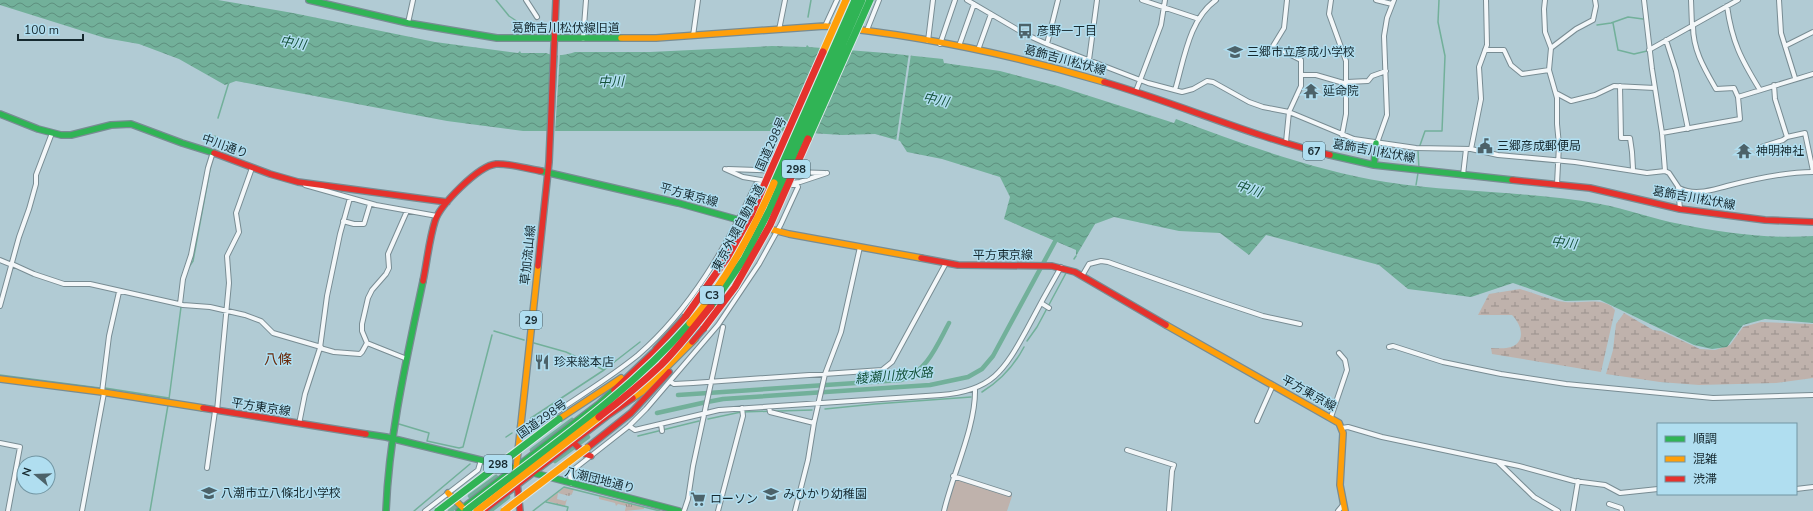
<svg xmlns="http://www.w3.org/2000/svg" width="1813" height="511" font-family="'Nunito Sans','Noto Sans JP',sans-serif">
<defs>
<pattern id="grass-tufts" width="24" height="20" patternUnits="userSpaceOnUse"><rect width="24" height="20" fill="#bfb2ac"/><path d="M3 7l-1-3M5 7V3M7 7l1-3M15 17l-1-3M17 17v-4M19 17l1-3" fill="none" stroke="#9a918c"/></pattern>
<pattern id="wetland-marsh" width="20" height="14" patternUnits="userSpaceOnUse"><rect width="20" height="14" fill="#bfb2ac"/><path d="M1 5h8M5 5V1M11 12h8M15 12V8" fill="none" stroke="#9a918c"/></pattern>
<pattern id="water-waves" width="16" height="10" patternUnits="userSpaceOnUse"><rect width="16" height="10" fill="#72b09a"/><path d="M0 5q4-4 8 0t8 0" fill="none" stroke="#5d8f7e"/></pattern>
</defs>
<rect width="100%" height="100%" fill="#b1cbd4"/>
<!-- grass -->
<path fill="url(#grass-tufts)" d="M565,487l9,2 -2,5 -3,2 -11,-3 -1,6 8,2 2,-2 -2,7 -18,-5z
M599,496l45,11v2l-19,2 1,-5 -8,-2 -2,2 -1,-3 -16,-4z"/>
<!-- wetland -->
<path fill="url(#wetland-marsh)" d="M1520,289c14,4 30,11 45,13 14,2 40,-6 50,8l-14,62 -109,-18 -1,-6c6,0 14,1 20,-1 16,-6 10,-23 1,-32h-34l11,-21z
M1624,313l29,17 8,1 39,18 15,1 15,-5 13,-18 18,-5 52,2v54l-37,5 -77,2 -39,-3 -54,-8 7,-24 3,-26z"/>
<!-- park -->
<path fill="#bfb2ac" d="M954,477l58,19 -5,15h-62z"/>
<!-- water -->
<path fill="url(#water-waves)" d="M0,0h218l75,13 142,29 83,11 2,-2 1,2h25c8,4 21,2 29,-1h75l122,-6 34,1 1,-2 2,2 77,6 57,6 1,4 56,8 58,15 116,37 2,-4c69,26 137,51 210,63 71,11 144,9 214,22 27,5 53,15 80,20 43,9 89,15 133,12v87l-48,-4 -22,6 -16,22 -15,2 -18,-4 -94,-45 -35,1 -52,-18 -42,14 -63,-8 -29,-24 -113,-30 -17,20 -29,-22 -41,-2 -65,-14 -19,7 -19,32v-6l-72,-31 6,-22 -10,-20 -58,-18 -35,-7 -7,-11 -25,-7 -33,1 -63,-4h-256l-76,-10 -211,-40 -11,4 -46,-26 -40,-15 -34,-6 -105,-33z"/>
<!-- pier -->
<path fill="#b1cbd4" d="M558,53h2l-5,80h-1z
M909,53l2,1 -13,89 -2,-1z"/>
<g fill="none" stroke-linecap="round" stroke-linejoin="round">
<!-- stream -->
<path stroke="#72b09a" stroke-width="1.5" d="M496,0l13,16 9,6 1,12
M808,17l3,-17
M1613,23l5,27 16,4 13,-3
M1597,25l14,-2 17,-6 15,2
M218,118l11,-36
M214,148l1,-12
M1419,169l-1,-18 7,-20h17l3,-75 -7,-34 1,-22
M1416,185l2,-12
M1074,259l2,-3
M189,267l4,-6 18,-97
M494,331l30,9
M1027,341l10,-14 29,-54
M534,343l32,9 38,18
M0,375l100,13
M105,388l64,10
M982,392c18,-11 32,-26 42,-45
M169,399l15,-115
M825,409l50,-5 96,-7
M531,418l73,-48 36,-28
M708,419l33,-7 71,-2
M399,424l30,9 -2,8 32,7 4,-1 29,-112
M638,436l61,-15
M506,437l6,-4
M546,502l22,5 -1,4
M150,511l18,-106
M414,511l56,-47
M533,511l31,-24 96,24"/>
<!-- canal -->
<path stroke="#72b09a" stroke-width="4.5" d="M678,395l223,-15c26,-8 36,-35 48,-57
M657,413l45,-10 21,-4 207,-14 38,-8 14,-8 11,-13 65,-120
M532,450l40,-30
M555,461l33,-24
M470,496l26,-19
M450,511l5,-4
M490,511l18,-14"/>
<!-- street casing -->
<g stroke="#788c93" stroke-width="6">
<path id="street" d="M526,0l11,17
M967,0l58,34 22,10 101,39 34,9 11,-3 14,-8 6,1 36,20 14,5 26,5 65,27 62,9 55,1 27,6 77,7 72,11 18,-2 4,2 10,15c16,8 32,2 48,-2 27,-7 58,-14 86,-14
M1142,0l57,19
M1331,0l-2,14 17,47v53l-4,21
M1376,0l16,4
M1545,0l-1,9 1,23 6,16 -2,22 8,28v26l2,21 -2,39
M1644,0l8,69 10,64 3,38
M1691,0l1,26
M1779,0l2,33 14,45
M1727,6c5,36 14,53 33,84
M408,23l5,-23
M825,26l12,-26
M779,30l6,-30
M867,30l12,-30
M693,36l5,-36
M583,39l3,-39
M1666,40l10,31 12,58
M928,41l5,-41
M940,44l15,-44
M1047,44l11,-44
M959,46l15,-42
M1785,46l28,-14
M1551,48l25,-19 17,-9 3,-14 -1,-6
M978,50l13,-36
M1485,50h19l7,15 11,9 27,-4
M1649,50l89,-50
M1089,60l8,-60
M1301,75h15l31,9
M1347,82l21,-1 4,-5 14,-5
M1774,85l1,14 12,38 18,-4 8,38
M1620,86l1,52h9l2,14 1,17
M1175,90c9,-30 14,-71 41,-90
M1136,91l25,-66 4,-25
M1556,93l15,8 24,-6 19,-9 41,2
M1738,97l75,-23
M1662,133l78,-14 -2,-22 -4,-9 -18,1c-12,-21 -23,-39 -23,-63
M1286,142l3,-30 12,-26v-26l-28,-14 11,-18 3,-28
M1377,143l10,-28 -3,-79 3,-18 7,-18
M1761,147l22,-7 4,-3
M1471,149l10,-50 -2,-32 8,-22 -1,-45
M725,169l18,8 24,4
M728,169l53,2
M793,172l32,1
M1463,175l3,-26
M791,183l9,-1 27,-9
M305,185l71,20 61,11
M1678,187l2,22
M343,221l11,3h10l6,-20
M0,260l12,5
M12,264l22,10 30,10h26l93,21 27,2 35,8 16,6 12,12 48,14
M1082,276l7,-12 12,-3 7,1 113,40 42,14 37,8
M1041,303l8,5
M180,304l3,-25 8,-24 17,-87 5,-16
M0,306l19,-69 10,-28 7,-25v-9l16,-42
M1389,347l4,-1 50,16 58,12 65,10 147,14 100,-3
M320,348l14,4 26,2 2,-2 5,-9
M407,359l-40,-16 -5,-12v-7l6,-26 4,-8 14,-16 3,-6 -1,-14 19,-43
M671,382l3,2 19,-1 189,-13 10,-8 54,-99
M102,392l7,-56 10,-44
M769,407l1,5 44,11
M217,411l12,-128 -2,-27 12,-24 -3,-19 16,-45
M1331,417l16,-47 -2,-10 -6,-7
M1257,421l16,-36
M299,424l6,-30 15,-46 7,-52 13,-62 10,-36
M661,424l1,7
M520,426l6,4 8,-2c33,-25 71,-46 104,-73 53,-46 88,-108 118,-171l18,1
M629,426l6,4 84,-20 222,-15c51,-4 63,-24 86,-66 11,-21 22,-41 34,-62
M1342,428l6,-1 34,10 137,29 55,15 31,4 15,8 38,-4
M0,443l20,4 -12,64
M1127,450l47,15 -2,6 -3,40
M1498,462l36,35 24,14
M207,468l8,-57
M953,476l56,18
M572,484l-2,-8 3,-6 56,-44 17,-17 72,-84 41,-61 22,-40 17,-37 -1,-2h-10
M1796,489l17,-2
M1609,504l12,4 1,3
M82,511l22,-118
M425,511l53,-41 3,-10
M684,511l4,-12 5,-33 30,-139
M718,511l25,-95 -1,-8
M795,511l13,-51 6,-37 11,-49 16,-42 19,-85
M944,511c9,-38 32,-85 31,-122
M1338,511l5,-6
M1573,511l5,-30"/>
</g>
<!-- fast casing -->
<g stroke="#788c93" stroke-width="8">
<path id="fast" d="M309,0l99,23 89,15h124
M0,114l38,15 23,6h10l40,-10 20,-1 51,19 32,10
M1330,155l44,10 138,15
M1374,165l2,-22
M541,171l137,32 72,20
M366,434l20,3 132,32
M530,472l149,39
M386,511c3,-77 21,-154 37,-230
M459,511l140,-107 15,-14"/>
</g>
<!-- slow casing -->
<g stroke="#788c93" stroke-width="8">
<path id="slow" d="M825,26c94,9 188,29 279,56
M621,38h35l169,-12
M766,228l23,6 132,24
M1166,325l173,98 4,10 -3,52 5,26
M0,379l102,13 101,16
M633,398l9,-6 53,-53
M559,419l62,-41
M516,470l22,-204
M448,493l15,15"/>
</g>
<!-- jam casing -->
<g stroke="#788c93" stroke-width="8">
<path id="jam" d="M1104,82c76,22 149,55 226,73
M214,153l56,21 28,8 149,20
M1512,180l78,8 90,21 85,11 48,2
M921,258l37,7 94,1 23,6 91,53
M538,266l11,-104 7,-162
M423,281c4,-19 6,-41 12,-60 5,-16 43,-55 61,-57 12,-1 32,5 45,7
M692,342l12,-14
M656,349l30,-33
M614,390l45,-43
M203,408l163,26
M573,442l12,12 6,2
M587,448l44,-35 38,-41
M517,482l3,29
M483,511l124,-95 26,-18"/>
</g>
<!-- street -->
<use href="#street" stroke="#f3f7f9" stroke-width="4"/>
<!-- fast -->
<use href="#fast" stroke="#30b455" stroke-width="5.5"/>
<!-- slow -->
<use href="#slow" stroke="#ff9f0a" stroke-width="5.5"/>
<!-- jam -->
<use href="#jam" stroke="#e5322d" stroke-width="5.5"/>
<!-- fast-bridge casing -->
<g stroke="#dce8ec" stroke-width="9" stroke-linecap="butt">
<path id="fast-bridge" d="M808,139l62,-139
M774,183l81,-183
M711,306l33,-47 26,-50 92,-209
M438,511l121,-92
M466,511c77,-60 159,-114 224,-188"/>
</g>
<!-- slow-bridge casing -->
<g stroke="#dce8ec" stroke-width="9" stroke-linecap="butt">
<path id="slow-bridge" d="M823,52l23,-52
M690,323c36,-41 62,-91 84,-140
M477,511l122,-94
M504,511l83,-63"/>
</g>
<!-- jam-bridge casing -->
<g stroke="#dce8ec" stroke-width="9" stroke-linecap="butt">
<path id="jam-bridge" d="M686,316l41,-58 24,-43 72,-163
M704,328l31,-41 35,-62 38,-86
M599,417c21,-16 42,-33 62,-52 18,-18 34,-39 50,-59"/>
</g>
<!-- fast-bridge -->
<use href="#fast-bridge" stroke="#30b455" stroke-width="7"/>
<!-- slow-bridge -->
<use href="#slow-bridge" stroke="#ff9f0a" stroke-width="7"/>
<!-- jam-bridge -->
<use href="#jam-bridge" stroke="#e5322d" stroke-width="7"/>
</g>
<!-- icons -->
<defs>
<g id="bus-bare" transform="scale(1.2)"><path d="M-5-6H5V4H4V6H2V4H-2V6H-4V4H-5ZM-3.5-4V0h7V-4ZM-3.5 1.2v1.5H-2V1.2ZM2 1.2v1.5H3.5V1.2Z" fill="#4c6269" stroke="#b0def0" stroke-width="2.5" paint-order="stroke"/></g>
<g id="school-bare" transform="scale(1.2)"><path d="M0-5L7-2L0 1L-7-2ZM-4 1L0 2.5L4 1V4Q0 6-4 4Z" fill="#4c6269" stroke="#b0def0" stroke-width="2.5" paint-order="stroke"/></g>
<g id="temple-bare" transform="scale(1.2)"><path d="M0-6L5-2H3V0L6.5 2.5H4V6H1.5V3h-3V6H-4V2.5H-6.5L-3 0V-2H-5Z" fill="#4c6269" stroke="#b0def0" stroke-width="2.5" paint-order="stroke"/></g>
<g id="civic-bare" transform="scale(1.2)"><path d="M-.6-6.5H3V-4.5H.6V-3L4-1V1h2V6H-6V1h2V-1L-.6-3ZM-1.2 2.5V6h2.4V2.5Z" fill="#4c6269" stroke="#b0def0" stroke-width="2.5" paint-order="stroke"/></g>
<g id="restaurant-bare" transform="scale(1.2)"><path d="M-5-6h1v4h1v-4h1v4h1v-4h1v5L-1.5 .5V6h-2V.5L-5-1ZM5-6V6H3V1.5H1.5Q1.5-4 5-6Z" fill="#4c6269" stroke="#b0def0" stroke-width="2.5" paint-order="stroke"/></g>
<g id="supermarket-bare" transform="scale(1.2)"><path d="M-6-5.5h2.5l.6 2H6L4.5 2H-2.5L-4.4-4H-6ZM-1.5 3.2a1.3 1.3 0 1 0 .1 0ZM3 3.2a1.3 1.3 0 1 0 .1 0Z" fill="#4c6269" stroke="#b0def0" stroke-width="2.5" paint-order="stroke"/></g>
</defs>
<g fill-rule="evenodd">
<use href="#bus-bare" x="1025" y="31"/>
<use href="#school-bare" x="1235" y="52"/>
<use href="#temple-bare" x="1311" y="91"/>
<use href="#civic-bare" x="1485" y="146"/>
<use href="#temple-bare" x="1744" y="151"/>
<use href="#restaurant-bare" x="542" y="362"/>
<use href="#school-bare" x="209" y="493"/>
<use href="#school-bare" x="771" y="494"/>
<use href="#supermarket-bare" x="698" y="499"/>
</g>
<g text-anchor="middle" stroke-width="3" stroke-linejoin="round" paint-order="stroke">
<!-- shield labels -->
<g fill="#b0def0" stroke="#445f69" stroke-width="1">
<rect x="1303" y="142" width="22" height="18" rx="3"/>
<rect x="782" y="160" width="28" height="18" rx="3"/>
<rect x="700" y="286" width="24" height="18" rx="3"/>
<rect x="520" y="311" width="22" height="18" rx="3"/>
<rect x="484" y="455" width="28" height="18" rx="3"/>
</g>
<g font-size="11" font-weight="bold" fill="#16292f">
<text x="1314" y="155">67</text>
<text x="796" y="173">298</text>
<text x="712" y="299">C3</text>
<text x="531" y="324">29</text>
<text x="498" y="468">298</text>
</g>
<!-- street labels -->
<g font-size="12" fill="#16292f" stroke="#b0def0">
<text x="566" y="32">葛飾吉川松伏線旧道</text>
<text transform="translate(1065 60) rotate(15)" y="4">葛飾吉川松伏線</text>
<text transform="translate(771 144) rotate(-66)" y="4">国道298号</text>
<text transform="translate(225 146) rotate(20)" y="4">中川通り</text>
<text transform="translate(1374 151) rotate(10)" y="4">葛飾吉川松伏線</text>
<text transform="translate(689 195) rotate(15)" y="4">平方東京線</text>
<text transform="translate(1694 198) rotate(10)" y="4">葛飾吉川松伏線</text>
<text transform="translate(738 228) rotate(-62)" y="4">東京外環自動車道</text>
<text transform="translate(528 255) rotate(-84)" y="4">草加流山線</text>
<text x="1003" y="259">平方東京線</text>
<text transform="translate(1309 393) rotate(29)" y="4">平方東京線</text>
<text transform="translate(261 407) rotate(9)" y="4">平方東京線</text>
<text transform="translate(542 419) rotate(-35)" y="4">国道298号</text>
<text transform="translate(600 480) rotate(14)" y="4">八潮団地通り</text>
</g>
<!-- poi labels -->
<g font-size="12" fill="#16292f" stroke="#b0def0" text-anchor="start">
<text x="1037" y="35">彦野一丁目</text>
<text x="1247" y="56">三郷市立彦成小学校</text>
<text x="1323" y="95">延命院</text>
<text x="1497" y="150">三郷彦成郵便局</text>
<text x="1756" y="155">神明神社</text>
<text x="554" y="366">珍来総本店</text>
<text x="221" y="497">八潮市立八條北小学校</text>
<text x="783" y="498">みひかり幼稚園</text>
<text x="710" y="503">ローソン</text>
</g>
<!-- water labels -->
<g font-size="13" font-style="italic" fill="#15523a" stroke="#b0def0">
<text transform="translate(293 42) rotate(10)" y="5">中川</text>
<text transform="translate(611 81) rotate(-1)" y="5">中川</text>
<text transform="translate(936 99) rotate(12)" y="5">中川</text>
<text transform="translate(1249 188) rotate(19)" y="5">中川</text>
<text transform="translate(1564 242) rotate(8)" y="5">中川</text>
<text transform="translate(894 375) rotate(-5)" y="5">綾瀬川放水路</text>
</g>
<!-- quarter labels -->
<g font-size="14" fill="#69290a" stroke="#b0def0">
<text x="278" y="364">八條</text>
</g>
</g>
<!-- legend -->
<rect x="1657" y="423" width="140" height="72" fill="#b0def0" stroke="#7296a3"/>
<rect x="1665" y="436" width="20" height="6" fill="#30b455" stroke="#7296a3"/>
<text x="1693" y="443" font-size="12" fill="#16292f">順調</text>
<rect x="1665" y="456" width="20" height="6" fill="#ff9f0a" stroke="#7296a3"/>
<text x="1693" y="463" font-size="12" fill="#16292f">混雑</text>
<rect x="1665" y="476" width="20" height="6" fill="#e5322d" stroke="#7296a3"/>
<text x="1693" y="483" font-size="12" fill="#16292f">渋滞</text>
<!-- north arrow -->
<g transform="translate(36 475) rotate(289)"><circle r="19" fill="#b0def0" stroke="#7296a3"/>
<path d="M0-3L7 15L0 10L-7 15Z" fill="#4c6269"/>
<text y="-6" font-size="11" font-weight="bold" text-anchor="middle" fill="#16292f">N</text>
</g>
<!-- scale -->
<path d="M18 34v6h65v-6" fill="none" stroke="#16292f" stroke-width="2"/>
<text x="24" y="34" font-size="12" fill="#16292f" stroke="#b0def0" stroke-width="3" paint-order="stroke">100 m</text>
</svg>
